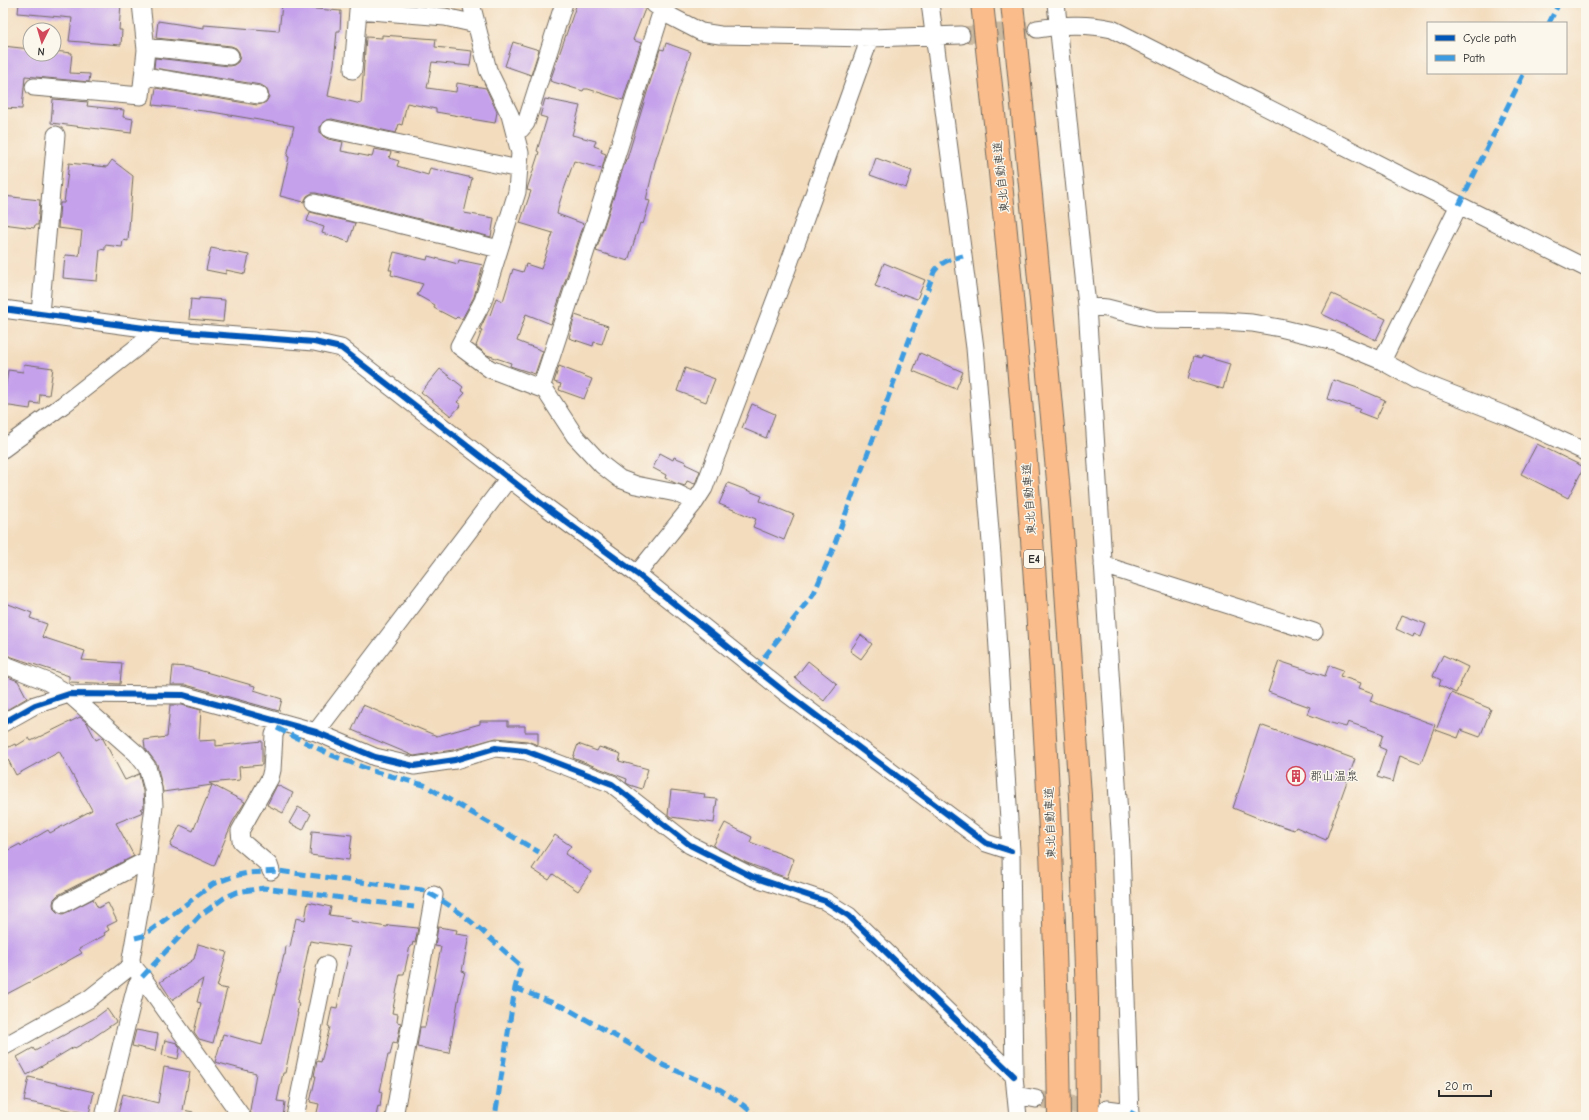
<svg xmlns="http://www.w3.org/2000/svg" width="1589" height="1120" font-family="'Comic Neue','Klee One',sans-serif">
<rect width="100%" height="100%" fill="#fbf7ec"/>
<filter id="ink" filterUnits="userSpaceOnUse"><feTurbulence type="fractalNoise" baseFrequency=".025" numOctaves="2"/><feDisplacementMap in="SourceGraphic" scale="8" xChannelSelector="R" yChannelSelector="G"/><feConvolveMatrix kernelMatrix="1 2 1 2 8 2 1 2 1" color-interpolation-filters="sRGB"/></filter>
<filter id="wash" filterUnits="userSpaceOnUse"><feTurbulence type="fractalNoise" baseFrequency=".012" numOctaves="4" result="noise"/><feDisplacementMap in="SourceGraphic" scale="16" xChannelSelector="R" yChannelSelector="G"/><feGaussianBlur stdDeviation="0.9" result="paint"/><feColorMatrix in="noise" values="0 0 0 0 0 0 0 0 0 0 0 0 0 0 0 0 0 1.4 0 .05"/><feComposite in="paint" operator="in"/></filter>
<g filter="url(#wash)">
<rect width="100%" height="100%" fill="#f3dcbd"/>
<g id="blocks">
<!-- building -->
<path fill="#c5a1eb" d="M19,3h102l-2,27h3l-1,15 -52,-4 3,-23 -54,-5z
M577,3h67l1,6 -12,31 8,3 -18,57 -35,-11h-4l-1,2 -33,-10z
M282,5l23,2 -1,1 37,3 -1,20h-3l-3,33 -6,32 33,8 5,-67 16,1v-3l54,4 -1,8 37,4 -2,15 -38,-4 -5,26 29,4 1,-9 29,5 11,24 -2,11 -24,-4v-1l-35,-6v-3l-29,-6 -5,22 -3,-1 -3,9 -64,-14 -5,1 -4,2 -3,5v5l3,4 5,3 15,3 -2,9 31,6 2,-8 17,3 -2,6 10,3 -2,5 31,9 2,-7 42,10 -8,35 30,5 -3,19 -175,-44h-4l-5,3 -3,6 -24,-6 9,-39 -2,-1 7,-30 -82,-14 -59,-7 3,-17 101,17 5,-1 4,-2 3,-5 -1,-5 -2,-4 -5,-3 -107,-17 1,-10 74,8 5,-1 4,-3 2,-5 -1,-5 -3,-4 -5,-2 -75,-8 2,-17 46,7v-3l75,6z
M513,42l26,8 -8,25 -26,-9z
M666,43l25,9 -36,110 -9,38 4,1 -7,23 -3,-1 -12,38 -32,-10 30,-92h1l33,-110 4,1z
M3,46l27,3v5h24v-3l18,2 -2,20 20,1 -1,8 -64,-6 -3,33 -19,-1z
M53,99l35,3 -1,4 37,4 -1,7 10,2 -2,14 -80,-10z
M545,99l35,7 -8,29 24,6 -2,5 8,3 -1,3 5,2 -4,15 -28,-8 -15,43 -2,10 27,10 -33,100 -25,-10 -9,27 26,10 -8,23 -25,-8 1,-3 -24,-8 -11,-9 6,-16 -2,-1 7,-15 3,1 6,-17 7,3 10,-32 10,3 3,-8 15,5 12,-36 -33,-10 11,-32 -4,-1 1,-4 11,-34 -2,-1 10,-33 -7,-2z
M876,158l36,13 -6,17 -36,-13z
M112,160l21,16 -5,65 -5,-1 -1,7 -17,-2v5l-5,-1 -3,32 -34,-3 2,-23 14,1 3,-25 -24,-3 2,-25h4l5,-40 38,4z
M3,196l37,4 -2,25h-3l-1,3 -31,-4z
M310,212l45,11 -6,19 -27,-9 2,-6 -17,-6z
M211,248l38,7 -4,19 -19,-4v4l-20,-4z
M394,252l33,8 1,-4 30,8 1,-4 24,5 -9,32 -12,22 -5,-2 -2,2 -21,-11 1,-3 -18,-10 6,-11 -32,-9 1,-5h-3z
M884,263l41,17 -8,19 -14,-5 -1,2 -27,-10z
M1332,294l54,25 -10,21 -54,-26z
M199,298l26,2 -2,22 -34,-3 2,-20 8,1z
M575,315l33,11 -6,18 -8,-2 -1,4 -24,-8z
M920,353l43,19 -7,17 -43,-18z
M1194,356l8,2v-2l28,8 -7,25 -35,-10z
M24,364l29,4 -4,27 -9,-1 -1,10 -8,-1 -1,6 -27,-4 5,-35 15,2z
M559,366l33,13 -8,20 -25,-9 2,-6 -7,-2z
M685,368l30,11 -9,23 -29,-11z
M440,369l23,18 -2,3 4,3 -8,9 4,3 -10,11 -30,-24z
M1333,380l22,7 30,13 -9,19 -18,-7 2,-3 -33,-10z
M752,404l23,10 -9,24 -24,-10z
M1537,444l47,23 -16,31 -47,-24z
M660,453l13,7 1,-3 12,5 -1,2 15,7 -5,13 -8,-3 -2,5 -10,-3 -10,-5 1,-3 -13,-7z
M728,483l34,13 -2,5 34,14 -10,25 -31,-13 3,-8 -37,-15z
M3,602l29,11 -2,5 17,6 -5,13 43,14 -3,9 40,3 -2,21 -51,-2v-6l-66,-22z
M1402,615l24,9 -5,13 -7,-3 -1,3 -17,-8z
M861,635l11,9 -11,15 -11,-8z
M1443,655l25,12 -12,26 -17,-8 2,-5 -8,-4z
M808,661l29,23 -13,17 -29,-23z
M1279,661l46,15 4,-11 14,5 -3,6 21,7 -2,5 14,5 -3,8 65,24 -14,38 -21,-8 -7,27 -16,-5 9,-27 -7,-3 4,-13 -35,-12 -2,5 -15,-4 -24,-9 3,-7 -42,-15z
M173,666l15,1 67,19 -1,4 28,9 -3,12 -93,-26h-15z
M3,675l15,6 9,17 -24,14z
M1451,693l40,16 -11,28 -19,-7 -3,8 -22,-8z
M170,705h12l19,5 -2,31 17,-1v6l46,-5v24l-23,2 1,13 -31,3 36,19 -13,21 -18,43 -44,-20 10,-21 13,6 19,-46 -49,7 -6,-28 -12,-16 -1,-8 23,-3z
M363,705l74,31 43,-12v-3h28v5h17v6h13v13l-11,-4 -31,-3 -43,12 -39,6 -62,-26z
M80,717l7,6 9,17 6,-3 23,43 14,-6 4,17 1,17h-3l2,4 -27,11 18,33 -76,39 -4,4 -1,5 1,5 3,3 6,2 30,-15 5,9 10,-5 9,18 -10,5 2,4 -5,3 1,2 -26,14 3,4 -41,23 -38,20v-143l17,-9 1,2 27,-16 2,3 42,-23 -33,-59 -43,24 -13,-25 12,-6 1,2 13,-8 2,3z
M1260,725l95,34 -29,81 -30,-13 -2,3 -36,-12 -25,-10z
M578,744l19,7 2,-4 22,7 -2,7 29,8 -6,20 -12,-4 -4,-2 1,-4 -54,-21z
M277,785l16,8 -10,20 -16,-8z
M671,790l34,4 -1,4 13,1 -3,24 -43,-6 -3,-2z
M298,807l13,7 -8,16 -14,-7z
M725,823l27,14 -2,5 44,17 -7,19 -40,-15 -34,-17z
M312,831l40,4 -3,25 -39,-5z
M555,835l16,11 -6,8 26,18 -13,19 -25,-17 -4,6 -17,-11z
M308,902l23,5 -2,8 22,3 -1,3 37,6 1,-2 30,3 -3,15 -2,-1 -1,4h-2l-6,28h-4l-8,39 6,1 -1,8 4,1 -4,20 -4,-1 -3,13h-2l-8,36 2,1 -2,15 -2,-1 -2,11h-60l3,-13 -9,-2 6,-26h-2l3,-15 4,1 9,-35 -2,-1 4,-19 5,1 13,-61 -40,-6 -13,62h2l-2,10h1l-13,60h-2l-6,28 8,1 -2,15h-31l-2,-7 6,-37 -41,-11 8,-28 39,11 22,-90h1l1,-9 4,1 6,-29 9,2z
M438,927l19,3 -1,4 13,2 -7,35 3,1 -5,18 -11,63 -32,-6 3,-20h5l16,-80 -6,-1z
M198,944l29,8 -10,35 10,2 -14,54 -14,-4 -5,-7 7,-29 -4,-1 6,-23 -31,21 -12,-18 34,-23z
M107,1009l9,13 -25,17 -16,9 -1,-1 -47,28 -10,-18 16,-9 2,3 60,-33z
M136,1030l22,4 -3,17 -23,-5z
M165,1040l12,3 3,5 -2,11 -16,-4z
M164,1067l26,5 -7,38 10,2 -1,5h-59l-15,-4 5,-19 35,9z
M29,1077l65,15 -5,22 -65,-13z"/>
</g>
</g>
<g filter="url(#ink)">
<use href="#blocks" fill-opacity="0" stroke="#71695e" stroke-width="1"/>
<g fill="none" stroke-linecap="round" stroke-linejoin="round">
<!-- minor-tunnel -->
<path stroke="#cbb9a0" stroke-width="17" stroke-dasharray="17 8" stroke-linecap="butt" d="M961,35l76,-6
M1036,1099l63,9"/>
<!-- minor casing -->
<g stroke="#71695e" stroke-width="19">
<path id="minor" d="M471,3l17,67 22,45 10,38 -3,39 -34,109 -24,45 31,23 55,21 30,46 27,29 18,14 16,6 40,8 19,9
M930,3l45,345 17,207 19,296 3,225 4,41
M1056,3l31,303 34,541 9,270
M654,4l18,13 29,15 19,3 150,3 91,-3
M1037,29c26,-4 48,-6 75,0l347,176 127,63
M146,47l84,9
M353,70l5,-60 87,7 31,7
M144,76l115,19
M34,87l107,9 5,-46 -5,-47
M330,129l189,40
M515,132l6,-3 5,-6 38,-120
M314,203l185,46
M1087,306l20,2 48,12 68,1 29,2 28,5 54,13 48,20 34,19 94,37 76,35
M3,309l156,21 155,12 27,6 205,159 91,67 149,119 200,150 25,8
M40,314l16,-179
M1382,361l77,-156
M541,388l61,-187 60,-191
M3,449l60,-44 96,-75
M1103,565l211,67
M637,574l58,-72 9,-14 83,-219 83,-231
M3,664l43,17 23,13 68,60 10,13 6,22 1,17 -10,79 -13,74 1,6 10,12 100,140
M3,723l32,-18 34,-11 114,1 133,37 59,25 39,9 41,-6 40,-12 31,3 86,33 78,61 63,32 72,24 24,15 165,160
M316,732l193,-254
M271,871l-2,-6 -28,-24 -1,-10 30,-53 2,-8 2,-35 5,-13
M63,904l84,-44
M3,1047l86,-48 43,-34
M1016,1095l20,4
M1107,1109l23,3
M104,1117l29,-119 3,-11 6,-10
M295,1117l31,-152
M394,1117l40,-222"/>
</g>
<!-- highway casing -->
<g stroke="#71695e" stroke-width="24">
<path id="highway" d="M982,3c15,132 28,264 39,397 20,238 35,477 38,717
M1012,3l22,223 26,276 13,191 7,103 7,203 1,118"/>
</g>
<!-- minor -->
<use href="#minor" stroke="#fff" stroke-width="17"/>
<!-- highway -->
<use href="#highway" stroke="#f9bc8a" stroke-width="22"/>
<!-- quiet -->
<path stroke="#3d9ce1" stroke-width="5" stroke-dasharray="10 5" stroke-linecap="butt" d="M1549,23l10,-20
M1459,205l65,-132
M755,669l59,-76 17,-39 103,-282c7,-11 17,-13 29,-16
M277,728l54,27 45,17 48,13 115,67
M135,938l8,-2 70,-52 21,-8 14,-3 30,-2 144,19c38,17 68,49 99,76l-6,22 -20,129
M142,977l57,-61 25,-18 13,-6 27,-4 150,19
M515,988l49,19 69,39 30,19 58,25 22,15 14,12
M1130,1112l9,5"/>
<!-- cycleway casing -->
<g stroke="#fbf7ec" stroke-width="8">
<path id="cycleway" d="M3,309l156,21 155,12 27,6 205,159 91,67 149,119 200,150 25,8
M3,723l32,-18 34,-11 114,1 133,37 59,25 39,9 41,-6 40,-12 31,3 86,33 78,61 63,32 72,24 24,15 165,160"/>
</g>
<!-- cycleway -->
<use href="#cycleway" stroke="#0057b8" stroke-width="6"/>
</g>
</g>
<!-- icons -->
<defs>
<g id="building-ring" transform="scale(1)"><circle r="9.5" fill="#fbf7ec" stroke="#d1495b" stroke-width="1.5"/><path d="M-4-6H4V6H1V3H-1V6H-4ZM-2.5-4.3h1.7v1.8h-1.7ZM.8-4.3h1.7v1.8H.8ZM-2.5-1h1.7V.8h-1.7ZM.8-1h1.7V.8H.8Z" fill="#d1495b"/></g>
</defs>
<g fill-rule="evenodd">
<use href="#building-ring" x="1296" y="776"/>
</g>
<g text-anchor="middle" stroke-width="3" stroke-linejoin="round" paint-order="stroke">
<!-- shield labels -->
<rect fill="#fbf7ec" stroke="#696865" stroke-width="1" x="1024" y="550" width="20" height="18" rx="3"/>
<g font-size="11" font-weight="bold" fill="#2b2b2b">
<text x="1034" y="563">E4</text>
</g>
<!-- street labels -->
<g font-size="12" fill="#2b2b2b" stroke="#fbf7ec">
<text transform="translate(1001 177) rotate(-96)" y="4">東北自動車道</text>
<text transform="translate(1029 499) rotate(-94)" y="4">東北自動車道</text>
<text transform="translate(1050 823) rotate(-92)" y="4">東北自動車道</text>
</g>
<!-- poi labels -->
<g font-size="12" fill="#2b2b2b" stroke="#fbf7ec" text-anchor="start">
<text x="1310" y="780">郡山温泉</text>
</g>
</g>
<!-- margin -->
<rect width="1589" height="1120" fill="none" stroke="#fbf7ec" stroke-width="16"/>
<!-- legend -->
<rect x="1427" y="22" width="140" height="52" fill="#fbf7ec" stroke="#a8a59f"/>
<rect x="1435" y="35" width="20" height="6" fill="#0057b8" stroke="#a8a59f"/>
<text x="1463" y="42" font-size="12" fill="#2b2b2b">Cycle path</text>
<rect x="1435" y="55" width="20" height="6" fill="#3d9ce1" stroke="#a8a59f"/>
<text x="1463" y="62" font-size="12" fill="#2b2b2b">Path</text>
<!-- north arrow -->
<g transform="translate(42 42) rotate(185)"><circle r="19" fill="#fbf7ec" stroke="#a8a59f"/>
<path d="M0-3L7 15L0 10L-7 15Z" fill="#d1495b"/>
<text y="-6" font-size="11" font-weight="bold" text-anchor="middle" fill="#2b2b2b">N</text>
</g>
<!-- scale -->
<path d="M1439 1090v6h52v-6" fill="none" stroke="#2b2b2b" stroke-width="2"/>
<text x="1445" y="1090" font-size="12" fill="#2b2b2b" stroke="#fbf7ec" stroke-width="3" paint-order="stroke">20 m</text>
</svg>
